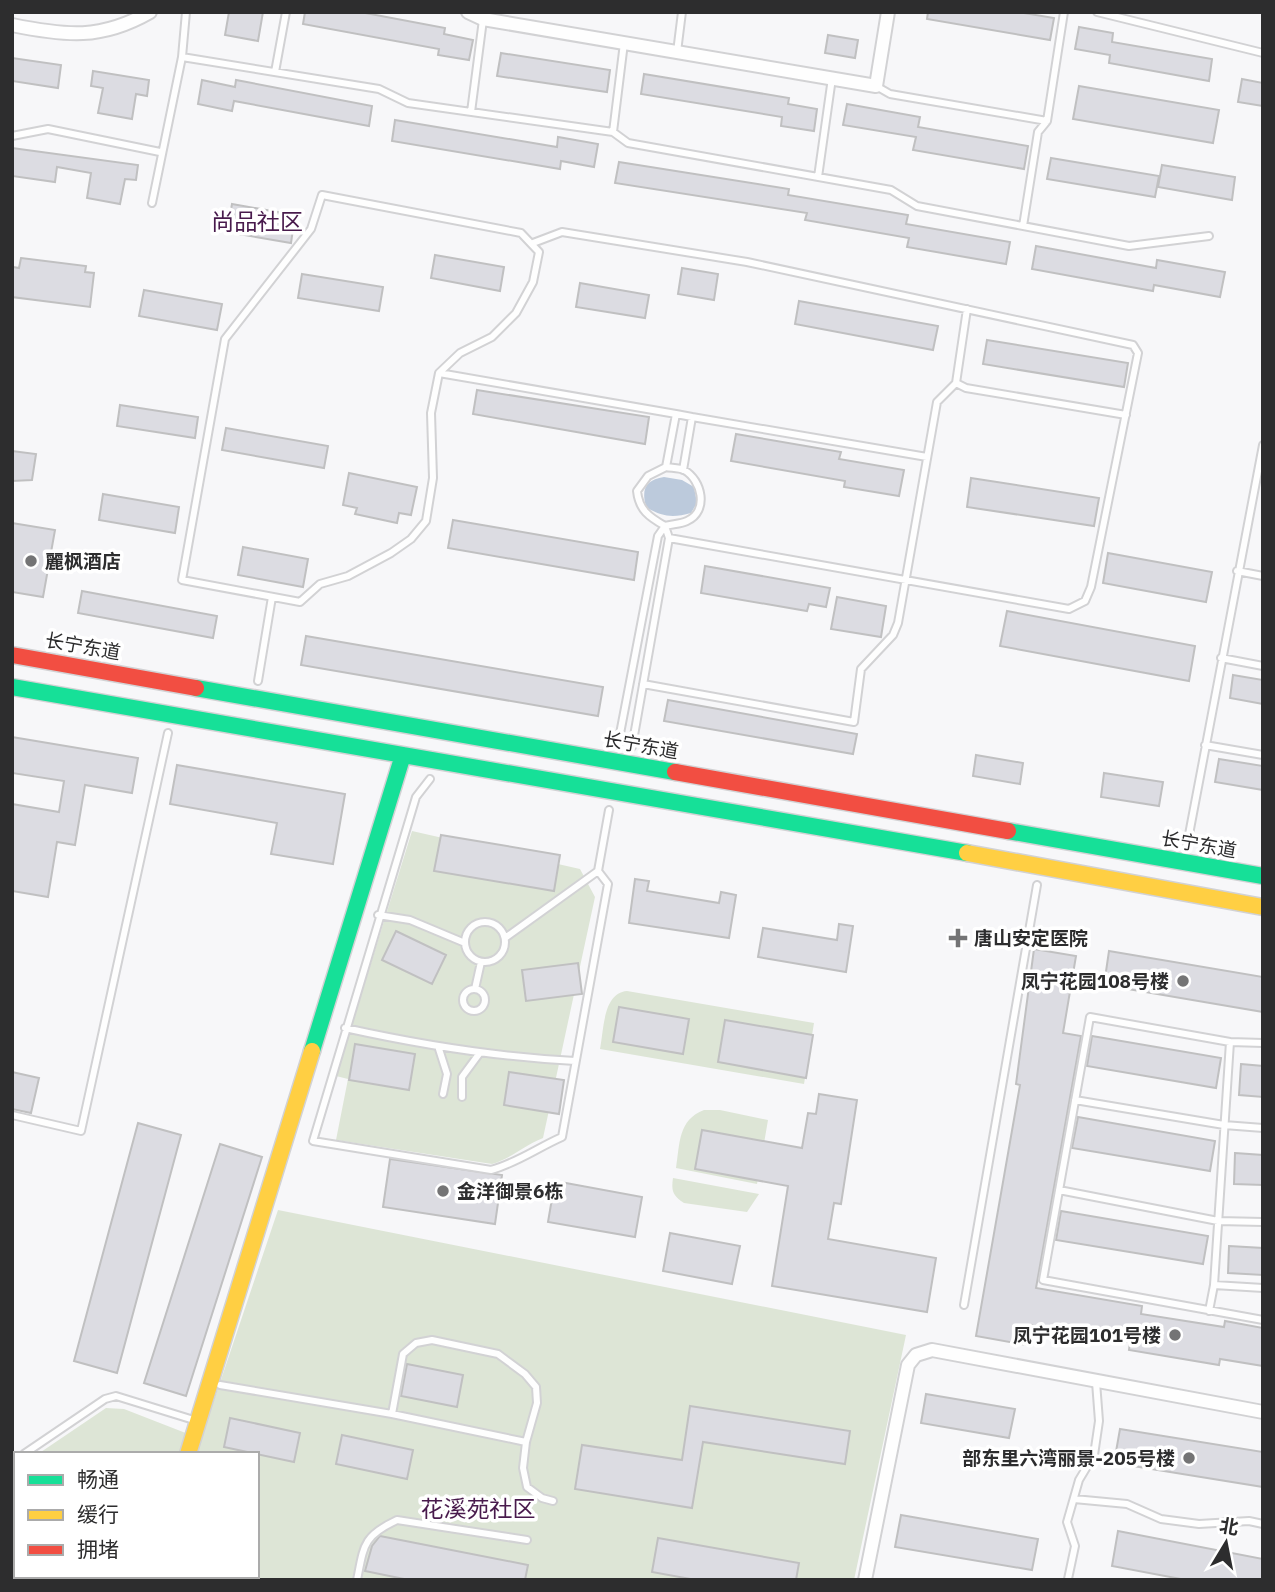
<svg xmlns="http://www.w3.org/2000/svg" width="1275" height="1592" font-family="'IBM Plex Sans','Noto Sans SC',sans-serif">
<rect width="100%" height="100%" fill="#f7f7f9"/>
<!-- green -->
<path fill="#dde5d6" d="M412,831l168,38 15,28 -52,241c-20,8 -31,20 -51,26l-156,-24 12,-61 -12,-3z
M627,991l187,32 -10,61 -204,-35c4,-20 3,-56 27,-58z
M704,1110h16l48,10 -11,64 -81,-16c4,-25 2,-48 28,-58z
M673,1178l86,16 -12,18 -63,-9c-11,-7 -13,-12 -11,-25z
M278,1210l628,125 -52,245h-842v-107l4,-4v107h241v-122h-219l68,-46 18,1 77,30z"/>
<!-- water -->
<path fill="#bccadc" d="M664,477l18,3 12,7 3,16 -6,10c-18,5 -29,4 -45,-6 -5,-19 0,-27 18,-30z"/>
<!-- building -->
<path fill="#dcdce2" stroke="#c0c0c1" stroke-width="2" d="M229,12h34l-5,29 -33,-6z
M305,12h55l85,16 -1,6 29,6 -4,20 -31,-5 1,-6 -136,-25z
M928,12h90l36,6 -4,22 -123,-21z
M1079,27l34,6 -1,9 100,17 -3,22 -100,-18 1,-8 -35,-6z
M828,35l30,5 -3,18 -30,-5z
M501,53l109,17 -3,22 -110,-16z
M12,58l49,7 -3,23 -46,-7z
M93,71l56,9 -2,16 -11,-2 -4,25 -34,-6 5,-25 -12,-2z
M644,74l145,24 -1,6 29,5 -3,22 -33,-5 1,-9 -141,-23z
M1242,79l21,4v23l-25,-4z
M202,80l33,7 1,-7 136,26 -3,20 -135,-25 -2,10 -34,-7z
M1079,86l140,24 -6,33 -140,-24z
M847,104l73,13 -2,10 110,19 -4,23 -111,-19 3,-13 -73,-12z
M395,120l162,27 1,-10 40,7 -4,23 -33,-6 -1,8 -168,-28z
M12,148l126,17 -2,15 -11,-1 -5,25 -33,-6 4,-25 -34,-6 -2,15 -43,-6z
M1051,158l108,18 -4,21 -108,-18z
M619,162l170,27 -1,6 120,20 -2,9 104,18 -4,22 -99,-17 2,-9 -104,-18 2,-7 -192,-30z
M1162,165l73,12 -3,23 -74,-13z
M232,204l63,11 -4,28 -64,-11z
M1036,246l120,22 1,-8 68,12 -5,25 -66,-12 -1,6 -121,-22z
M435,255l69,12 -4,24 -69,-13z
M21,258l65,8 -1,6 9,1 -4,34 -78,-10 1,-30 6,1z
M682,268l36,6 -4,26 -36,-6z
M302,274l81,13 -4,24 -81,-13z
M580,283l69,12 -4,23 -69,-11z
M144,290l78,14 -5,26 -78,-14z
M799,301l139,25 -5,24 -138,-26z
M987,340l141,23 -4,24 -141,-23z
M477,390l172,27 -4,27 -172,-30z
M120,405l78,12 -3,21 -78,-12z
M226,428l102,18 -4,22 -102,-18z
M736,434l105,18 -2,7 65,11 -5,26 -55,-9 1,-6 -114,-20z
M12,451l24,3 -4,26 -20,1z
M349,473l68,14 -6,28 -12,-2 -2,10 -42,-9 2,-6 -14,-3z
M971,478l128,20 -5,28 -127,-19z
M103,494l76,13 -4,26 -76,-13z
M453,520l185,32 -4,28 -186,-32z
M12,523l43,7 -12,67 -31,-5z
M243,547l65,12 -5,28 -65,-12z
M1108,553l104,19 -6,30 -103,-19z
M705,566l125,22 -4,19 -17,-3 -2,7 -106,-18z
M82,591l135,25 -4,22 -135,-25z
M837,597l49,9 -5,31 -50,-8z
M1007,611l188,35 -6,35 -189,-35z
M306,636l297,51 -5,29 -297,-51z
M1233,675l30,5v24l-33,-6z
M668,700l189,34 -4,20 -189,-33z
M12,737l126,21 -6,35 -47,-8 -10,60 -18,-3 -9,55 -36,-6v-87l47,8 5,-31 -52,-8z
M976,755l47,8 -3,21 -47,-8z
M1219,759l44,7v24l-48,-8z
M177,765l168,29 -12,70 -62,-10 6,-31 -107,-19z
M1104,773l59,9 -4,24 -58,-9z
M441,835l119,20 -6,36 -120,-20z
M635,879l14,2 -2,10 72,12 2,-11 15,3 -7,43 -100,-15z
M839,924l14,2 -7,46 -88,-15 5,-29 74,12z
M396,931l50,24 -14,29 -50,-24z
M1034,949l42,7 -13,77 18,3 -45,252 106,18 -1,8 83,13 1,-6 38,7v38l-43,-7 -1,6 -90,-15 1,-8 -100,-17 -3,20 -51,-9 44,-251 -4,-1z
M1109,951l154,26v35l-159,-27z
M578,963l4,31 -56,7 -4,-31z
M619,1007l70,12 -6,35 -70,-12z
M725,1020l88,15 -7,43 -88,-16z
M1092,1036l129,22 -5,30 -129,-22z
M355,1044l60,10 -6,36 -60,-10z
M1241,1064l22,2v31l-24,-2z
M12,1072l27,6 -8,35 -19,-4z
M509,1072l55,8 -5,34 -55,-9z
M819,1094l38,6 -16,104 -7,-1 -6,36 108,19 -9,54 -155,-26 16,-100 -93,-17 7,-39 100,18 6,-35 8,1z
M1078,1117l137,24 -5,30 -138,-23z
M138,1123l43,12 -64,238 -43,-12z
M220,1144l42,13 -76,239 -42,-13z
M1235,1153l28,2v30l-29,-1z
M390,1159l112,16 -7,49 -112,-17z
M555,1181l87,16 -7,40 -87,-15z
M1061,1211l147,25 -5,28 -147,-24z
M670,1233l70,13 -8,38 -69,-13z
M1229,1246l34,2v27l-35,-2z
M407,1364l56,11 -6,32 -56,-11z
M926,1394l89,15 -6,29 -88,-15z
M690,1406l160,25 -5,33 -142,-22 -11,66 -117,-19 7,-44 100,15z
M230,1418l70,15 -6,29 -70,-15z
M1120,1429l143,23v35l-149,-24z
M342,1435l71,15 -6,29 -71,-15z
M901,1515l137,24 -6,31 -137,-23z
M1118,1531l145,28v21h-77l-74,-14z
M380,1536l148,29 -3,15h-116l-44,-9 7,-25z
M658,1538l141,25 -3,17h-100l-44,-8z"/>
<g fill="none" stroke-linecap="round" stroke-linejoin="round">
<!-- lane casing -->
<g stroke="#d2d2d4" stroke-width="10">
<path id="lane" d="M1097,12l166,41
M677,52l5,-40
M182,57l197,32 29,14 205,29 15,11 263,47 26,16 212,40 80,-10
M275,72l11,-60
M876,86l14,8 157,27
M471,112l13,-100
M613,132l11,-89
M12,136l36,-7 112,23
M818,177l14,-99
M322,195l199,38 18,19 -6,30 -17,31 -24,24 -32,16 -21,20 -8,40 2,65 -7,43 -15,18 -20,14 -43,23 -28,8 -20,18 -118,-22 43,-241 86,-110z
M152,203l30,-146 4,-45
M1023,226l15,-94 9,-11 17,-109
M533,243l29,-11 185,30 386,83 5,8 -47,234 -6,14 -16,8 -400,-71 -37,209
M439,373l237,41
M956,383l10,5 160,27
M692,417l235,40
M666,467c5,1 13,1 18,3 18,10 25,41 3,51 -6,3 -15,3 -22,5 -16,-9 -26,-16 -28,-35l11,-15z
M666,467l10,-53 16,3 -9,53
M1237,571l26,5
M1221,658l42,8
M258,681l14,-84
M643,684l211,38 7,-53 32,-34 5,-12 39,-221 19,-19 11,-74
M618,744l40,-208 7,-10 4,12
M1205,745l58,10
M430,779l-14,18 -103,344 178,29c26,-7 46,-22 71,-33l46,-253 -10,-13 11,-61
M1187,845l76,-400
M378,915l32,5 55,23
M465 942a20 20 0 1 1 40 0a20 20 0 1 1-40 0Z
M505,938l93,-67
M475,989l6,-27
M463 1000a11 11 0 1 1 22 0a11 11 0 1 1-22 0Z
M345,1028c77,17 151,29 230,33
M1230,1042l-140,-25 -47,263 220,40
M1263,1043l-33,-1 -16,243 49,3
M439,1049l8,25 -4,20
M462,1097v-20l17,-23
M1075,1100l149,25 39,3
M12,1115l69,16 87,-398
M1059,1190l159,31 45,1
M964,1305l73,-420
M1209,1311l5,-26
M220,1385l172,29 134,28
M392,1414l11,-60 13,-11 16,-3 66,14 27,20 11,13 1,16 -11,39 -3,26 4,19 15,11 11,3
M24,1454l81,-55 11,-3 81,25
M12,1461l4,-2
M1074,1499l53,5 34,15 38,5 50,-3 14,3
M1068,1579l7,-33 -8,-24 12,-42 15,-25 5,-34 -3,-39
M357,1580c7,-35 6,-44 40,-60l130,20"/>
</g>
<!-- street casing -->
<g stroke="#d2d2d4" stroke-width="16">
<path id="street" d="M468,12l15,7 393,67 12,-74
M12,25c54,11 89,15 138,-13
M151,1580l1,-4
M865,1580l43,-215 8,-10 16,-5 331,62"/>
</g>
<!-- fast casing -->
<g stroke="#d2d2d4" stroke-width="19">
<path id="fast" d="M12,687l955,166
M196,688l479,84
M1008,831l255,45
M312,1051l91,-296"/>
</g>
<!-- slow casing -->
<g stroke="#d2d2d4" stroke-width="19">
<path id="slow" d="M967,853l296,54
M188,1454l124,-403"/>
</g>
<!-- jam casing -->
<g stroke="#d2d2d4" stroke-width="19">
<path id="jam" d="M12,655l184,33
M675,772l333,59"/>
</g>
<!-- lane -->
<use href="#lane" stroke="#fefefe" stroke-width="6"/>
<!-- street -->
<use href="#street" stroke="#fefefe" stroke-width="12"/>
<!-- fast -->
<use href="#fast" stroke="#16e098" stroke-width="16"/>
<!-- slow -->
<use href="#slow" stroke="#ffcf43" stroke-width="16"/>
<!-- jam -->
<use href="#jam" stroke="#f24e42" stroke-width="16"/>
</g>
<!-- markers -->
<g fill="#747475" stroke="#fff" stroke-width="2.5">
<circle cx="31" cy="561" r="7"/>
<path d="M954.5 927.5h7v7h7v7h-7v7h-7v-7h-7v-7h7z"/>
<circle cx="1183" cy="981" r="7"/>
<circle cx="443" cy="1191" r="7"/>
<circle cx="1175" cy="1335" r="7"/>
<circle cx="1189" cy="1458" r="7"/>
</g>
<g text-anchor="middle" stroke-width="7" stroke-linejoin="round" paint-order="stroke">
<!-- poi labels -->
<g font-size="19" font-weight="bold" fill="#2d2d2e" stroke="#fff" text-anchor="start">
<text x="45" y="568">麗枫酒店</text>
<text x="974" y="945">唐山安定医院</text>
<text x="1169" y="988" text-anchor="end">凤宁花园108号楼</text>
<text x="457" y="1198">金洋御景6栋</text>
<text x="1161" y="1342" text-anchor="end">凤宁花园101号楼</text>
<text x="1175" y="1465" text-anchor="end">部东里六湾丽景-205号楼</text>
</g>
<!-- street labels -->
<g font-size="19" fill="#2d2d2e" stroke="#fff">
<text transform="translate(83 646) rotate(10)" y="7">长宁东道</text>
<text transform="translate(641 745) rotate(10)" y="7">长宁东道</text>
<text transform="translate(1199 844) rotate(10)" y="7">长宁东道</text>
</g>
<!-- quarter labels -->
<g font-size="23" fill="#481a4c" stroke="#fff">
<text x="257" y="230">尚品社区</text>
<text x="478" y="1517">花溪苑社区</text>
</g>
</g>
<!-- border -->
<rect width="1275" height="1592" fill="none" stroke="#2d2d2e" stroke-width="28"/>
<!-- legend -->
<rect x="14" y="1452" width="245" height="126" fill="#ffffff" stroke="#ababab" stroke-width="2"/>
<rect x="28" y="1475" width="35" height="10" fill="#16e098" stroke="#ababab" stroke-width="2"/>
<text x="77" y="1487" font-size="21" fill="#2d2d2e">畅通</text>
<rect x="28" y="1510" width="35" height="10" fill="#ffcf43" stroke="#ababab" stroke-width="2"/>
<text x="77" y="1522" font-size="21" fill="#2d2d2e">缓行</text>
<rect x="28" y="1545" width="35" height="10" fill="#f24e42" stroke="#ababab" stroke-width="2"/>
<text x="77" y="1557" font-size="21" fill="#2d2d2e">拥堵</text>
<!-- north arrow -->
<g transform="translate(1226 1543) rotate(10)" stroke="#ffffff" stroke-width="5" paint-order="stroke">
<path d="M0-5L12 26L0 18L-12 26Z" fill="#2d2d2e"/>
<text y="-10" font-size="19" font-weight="bold" text-anchor="middle" fill="#2d2d2e">北</text>
</g>
</svg>
